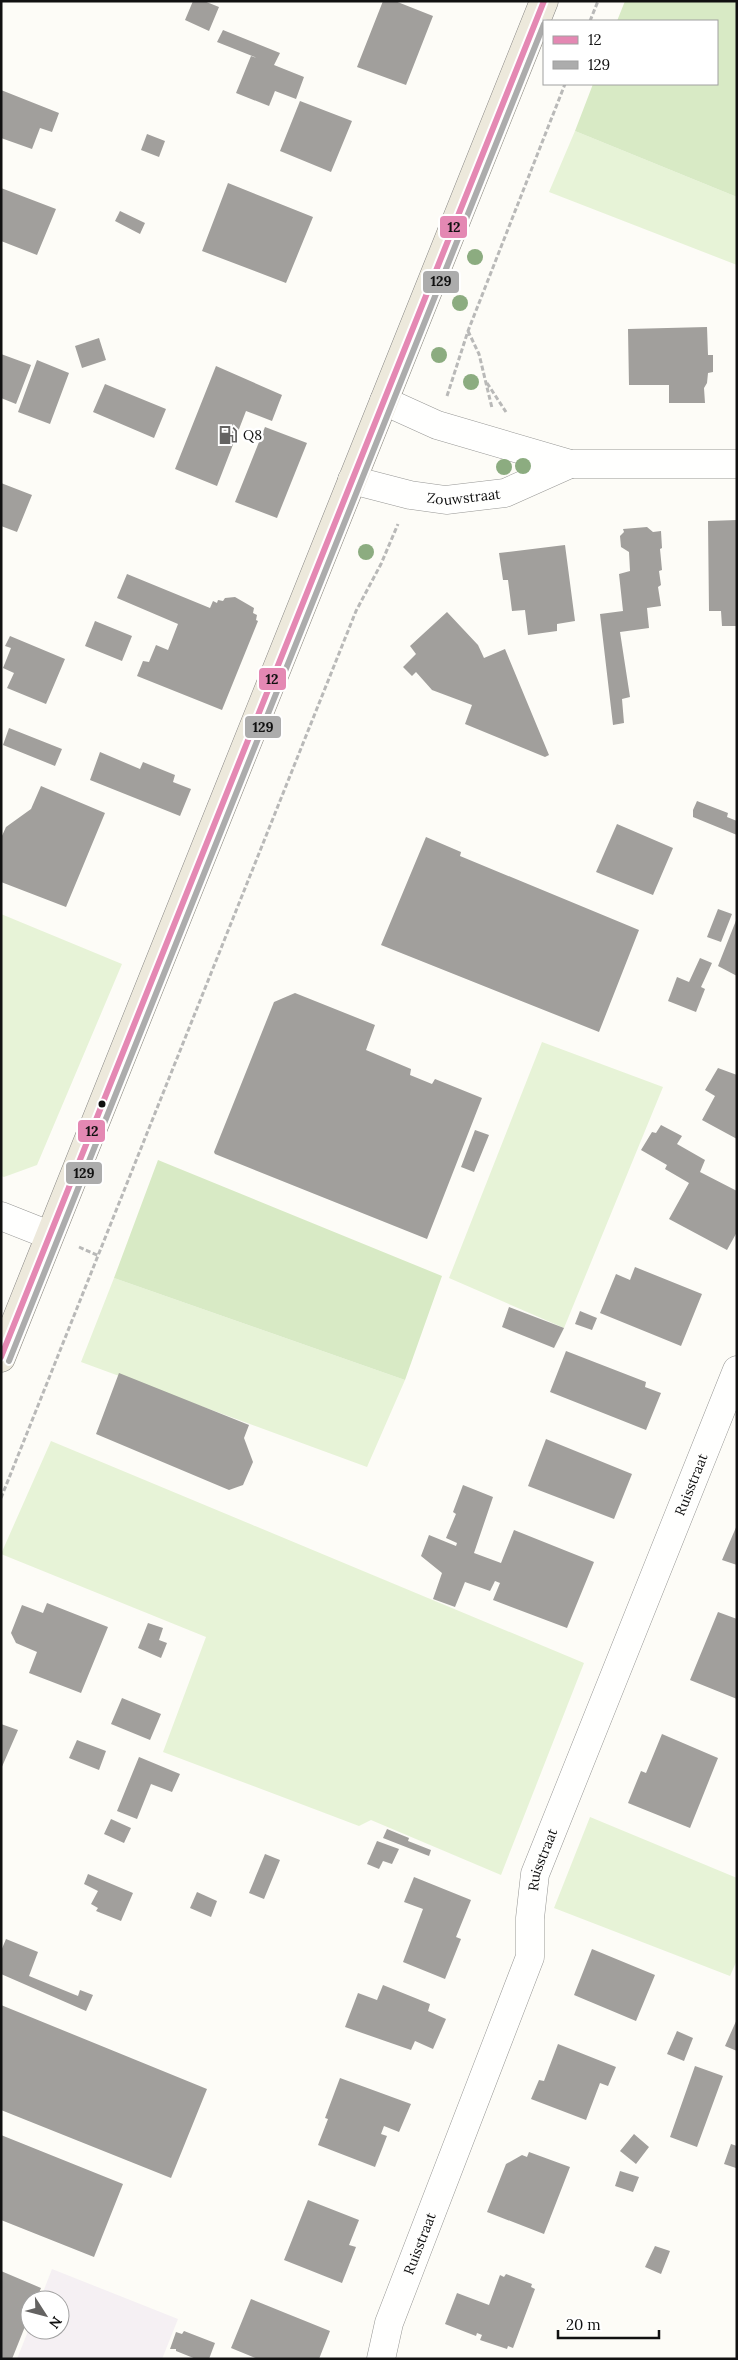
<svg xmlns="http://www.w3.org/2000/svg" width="738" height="2360" font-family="Lora,serif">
<rect width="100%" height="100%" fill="#fdfcf7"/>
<!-- industrial -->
<path fill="#f5f0f3" d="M52,2269l126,50 -16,40h-145l13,-33v4h30v-30h-20z"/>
<!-- green -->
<path fill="#e7f3d7" d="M575,131l162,66v68l-188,-73z
M1,914l121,50 -85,201 -33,12 -3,-1z
M542,1042l121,45 -99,241 -115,-50z
M114,1278l291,102 -38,87 -286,-105z
M51,1441l533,222 -83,212 -130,-55 -12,6 -196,-74 43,-115 -205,-83z
M590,1817l147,61v82l-7,16 -176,-68z"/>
<!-- forest -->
<path fill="#d8eac5" d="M625,1h112v196l-162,-66 18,-47h124v-63h-100z
M158,1160l284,116 -37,104 -291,-102z"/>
<!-- building -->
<path fill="#a19f9c" d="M193,1h11l15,6 -10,24 -24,-11z
M383,1h12l38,15 -27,69 -49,-18z
M223,30l57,23 -6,12 30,12 -8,22 -21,-8 -6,15 -33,-13 15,-37 6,2 -40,-16z
M1,90l58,23 -7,19 -12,-4 -8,21 -31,-11z
M300,101l52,20 -21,51 -51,-21z
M147,134l18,7 -6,16 -18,-7z
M228,183l85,34 -27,66 -84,-32z
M1,188l55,21 -19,46 -36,-14z
M120,211l25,12 -5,11 -25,-13z
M707,327l1,28h5v17l-5,1 -1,10 -3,5 1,15h-36v-18h-40l-1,-56z
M99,338l7,22 -24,8 -7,-22z
M1,354l30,11 -15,39 -15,-6z
M37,360l32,13 -19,51 -32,-12z
M216,366l66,29 -10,26 -26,-10 -29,75 -42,-17z
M105,384l61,25 -12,29 -61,-26z
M265,427l42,16 -30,75 -42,-16z
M1,483l31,12 -15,37 -16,-6z
M737,520v106h-15l-1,-15h-12l-1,-90z
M647,527l6,5 8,-1 1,17 -2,1 2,21 -3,1 2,14 -3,2 3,19 -14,2 2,20 -29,4 10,65 -8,2 2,24 -11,2 -13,-111 23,-3 -4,-37 11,-3 -1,-19 -8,-5 -1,-11 4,-4 -1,-3z
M565,545l10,76 -18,3v7l-29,4 -3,-25 -13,1 -4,-31h-5l-4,-27z
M127,574l83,34 3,-7 4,2 1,-3 5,1 2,-3 10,-1 19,11 -1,5 4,2 -1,5 2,1 -36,89 -85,-34 6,-15 6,1 7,-17 12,5 10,-26 -61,-26z
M447,612l31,33 6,13 21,-9 44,106 -4,2 -80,-33 7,-19 -40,-15 -16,-18 -4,4 -9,-9 13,-13 -6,-8z
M95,621l37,15 -10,25 -37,-15z
M10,636l55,23 -19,45 -39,-16 7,-15 -11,-5 8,-20 -6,-2z
M9,728l53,21 -7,17 -52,-21z
M100,752l40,17 3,-7 32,13 -2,7 18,7 -11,27 -90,-36z
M41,786l64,27 -39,94 -65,-25v-44l5,-11 25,-18z
M697,801l31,12 -1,4 10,4v14l-44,-18v-7z
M617,824l56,24 -20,47 -57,-23z
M426,837l35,15 -1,4 179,74 -40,102 -218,-87z
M718,909l14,5 -11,28 -14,-5z
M737,918v58l-19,-10z
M700,958l12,5 -11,24 4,2 -9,23 -28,-11 9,-24 12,5z
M295,993l80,32 -9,25 45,19 -1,6 22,9 3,-5 47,19 -55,141 -212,-85 -1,-2 60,-150z
M718,1068l19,7v64l-35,-19 13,-24 -10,-6z
M661,1125l21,11 -5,8 28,16 -5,12 37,19v41l-10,18 -58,-31 20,-36 -24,-14 2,-4 -26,-15 11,-18 4,1z
M475,1130l14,5 -15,37 -13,-5z
M635,1267l67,27 -21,52 -81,-33 16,-39 14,6z
M509,1307l55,21 -10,20 -52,-21z
M580,1311l17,7 -5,12 -17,-6z
M566,1351l80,31 -1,5 16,6 -15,37 -96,-38z
M119,1373l130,52 -5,13 9,24 -10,23 -14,5 -133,-56z
M546,1439l86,35 -18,45 -86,-33z
M463,1485l30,12 -19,56 27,10 13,-33 80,32 -27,66 -74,-28 7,-17 -5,-2 -5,10 -25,-9 -10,25 -22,-8 9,-26 -21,-17 8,-21 27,11 1,-3 -11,-5 10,-24 -3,-2z
M737,1525v40l-15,-5z
M47,1603l61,24 -27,66 -52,-20 8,-21 -21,-9 -5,-10 11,-28 21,8z
M718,1612l19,7v80l-47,-19z
M148,1623l15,5 -4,12 8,3 -6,15 -23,-10z
M122,1698l39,16 -11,26 -39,-16z
M1,1724l17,6 -17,39z
M662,1734l56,24 -28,70 -62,-25 13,-32 5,2z
M77,1740l29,11 -7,19 -30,-12z
M139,1757l41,17 -8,18 -21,-8 -14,35 -20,-8z
M111,1819l20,9 -7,15 -20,-9z
M387,1829l22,9 -1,3 23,9 -2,6 -46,-18z
M377,1841l22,8 -7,15 -9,-3 -4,8 -12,-5z
M265,1854l15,6 -16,39 -15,-6z
M88,1874l45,19 -12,28 -25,-10 2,-3 -7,-4 7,-13 -14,-7z
M414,1877l57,23 -15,37 5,2 -16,40 -42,-17 20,-53 -19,-7z
M197,1892l20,9 -6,16 -21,-9z
M6,1939l32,13 -9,24 49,20 2,-6 13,5 -7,16 -85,-37v-23z
M592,1949l63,26 -19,46 -62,-26z
M383,1985l47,19 -2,7 18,8 -13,30 -18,-8 -4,9 -66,-23 13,-34 19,7z
M1,2005l206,84 -36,89 -170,-68z
M737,2019v32l-12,-5z
M677,2031l16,7 -9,23 -17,-7z
M558,2044l58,23 -8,19 -8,-3 -14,37 -55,-21 8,-19 5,1z
M695,2066l28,10 -26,71 -27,-10z
M340,2078l71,26 -12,28 -15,-6 -3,8 6,2 -12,31 -57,-22 10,-26 -3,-1z
M634,2134l15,13 -13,17 -16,-13z
M1,2135l122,49 -29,73 -93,-37z
M731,2144l6,2 -1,22 -12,-4z
M529,2152l41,15 -26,67 -57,-22 19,-48 16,-9 5,2z
M620,2171l19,6 -6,15 -18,-6z
M308,2200l51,20 -10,25 7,2 -14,36 -58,-23z
M655,2246l15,5 -9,23 -16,-7z
M1,2271l40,17 -5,12h-6v14l-18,45h-11z
M506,2274l26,10 -1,3 4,2 -22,59 -5,-2 -1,3 -27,-9 2,-5 -5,-2 -1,3 -31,-12 12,-31 32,12 11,-30 4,2z
M251,2299l79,32 -11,28h-61l-27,-11z
M184,2331l31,12 -6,16h-13l-20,-8v-2h-6l6,-17 6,2z"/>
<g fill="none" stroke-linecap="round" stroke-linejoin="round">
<!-- minor casing -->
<g stroke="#979795" stroke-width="29">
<g id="minor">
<path d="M384,401l53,24 133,39h167"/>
<path id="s1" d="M352,480l58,15 36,5 59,-7 65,-29"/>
<path d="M1,1216l48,19"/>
<path id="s2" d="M381,2359l8,-36 141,-366v-39l5,-44 202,-504"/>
</g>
</g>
<!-- primary casing -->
<g stroke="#858482" stroke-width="29">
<path id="primary" d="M1,1358l543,-1357"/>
</g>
<!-- path -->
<path stroke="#b9b9b8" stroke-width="3" stroke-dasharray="5 2.5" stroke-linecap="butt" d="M590,21l8,-20
M468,331l11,23 13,54
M487,383l19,29
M447,396l21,-65 97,-247
M79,1247l20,9
M1,1498l355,-887 25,-47 17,-40"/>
<!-- minor -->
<use href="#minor" stroke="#fffffe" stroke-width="28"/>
<!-- primary -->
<use href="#primary" stroke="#ede9dc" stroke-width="28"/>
<!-- bus-1 casing -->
<g stroke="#fff" stroke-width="10">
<path id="bus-1" d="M1,1357l543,-1356"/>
</g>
<!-- bus-2 casing -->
<g stroke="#fff" stroke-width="10">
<path id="bus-2" d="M9,1361l535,-1337"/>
</g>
<!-- bus-1 -->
<use href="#bus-1" stroke="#e488b3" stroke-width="6"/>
<!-- bus-2 -->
<use href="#bus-2" stroke="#acacac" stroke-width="6"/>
</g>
<!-- trees -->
<g fill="#8cac80">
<circle cx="475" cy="257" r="8"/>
<circle cx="460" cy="303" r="8"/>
<circle cx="439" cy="355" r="8"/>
<circle cx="471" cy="382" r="8"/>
<circle cx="523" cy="466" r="8"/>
<circle cx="504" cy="467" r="8"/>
<circle cx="366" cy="552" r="8"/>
</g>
<!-- icons -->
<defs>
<g id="fuel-bare" transform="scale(1.5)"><path d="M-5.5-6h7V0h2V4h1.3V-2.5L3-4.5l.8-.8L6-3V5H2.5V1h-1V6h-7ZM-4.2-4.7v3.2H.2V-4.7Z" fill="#646362" stroke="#fff" stroke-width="2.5" paint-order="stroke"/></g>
</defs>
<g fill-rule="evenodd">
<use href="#fuel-bare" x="228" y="435"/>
</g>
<!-- markers -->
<circle fill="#111" stroke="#fff" stroke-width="2" cx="102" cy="1104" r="4.5"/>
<g text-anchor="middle" stroke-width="5" stroke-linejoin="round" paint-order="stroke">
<!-- poi labels -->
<g font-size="14" fill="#111" stroke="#fff" text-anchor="start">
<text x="243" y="440">Q8</text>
</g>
<!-- street labels -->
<g font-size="14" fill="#111" stroke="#fff">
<text dy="5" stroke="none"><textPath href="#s1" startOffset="114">Zouwstraat</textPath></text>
<text dy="5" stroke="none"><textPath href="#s2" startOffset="932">Ruisstraat</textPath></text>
<text dy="5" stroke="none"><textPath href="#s2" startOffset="528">Ruisstraat</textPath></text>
<text dy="5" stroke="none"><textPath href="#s2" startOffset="122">Ruisstraat</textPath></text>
</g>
</g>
<g stroke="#fff" stroke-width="2">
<rect x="439" y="215" width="29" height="24" rx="5" fill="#e488b3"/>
<rect x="422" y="270" width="38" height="24" rx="5" fill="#acacac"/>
<rect x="258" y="667" width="29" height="24" rx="5" fill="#e488b3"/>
<rect x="244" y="715" width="38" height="24" rx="5" fill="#acacac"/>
<rect x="77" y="1119" width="29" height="24" rx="5" fill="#e488b3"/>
<rect x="65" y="1161" width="38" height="24" rx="5" fill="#acacac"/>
</g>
<g font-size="14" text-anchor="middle" font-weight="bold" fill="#111">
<text x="454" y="232">12</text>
<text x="441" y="286">129</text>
<text x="272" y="684">12</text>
<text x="263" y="732">129</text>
<text x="92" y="1136">12</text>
<text x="84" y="1178">129</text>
</g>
<!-- border -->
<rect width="738" height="2360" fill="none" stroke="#111111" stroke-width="5"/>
<!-- legend -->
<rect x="543" y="20" width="175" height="65" fill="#ffffff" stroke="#a0a0a0"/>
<rect x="553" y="36" width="25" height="8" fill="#e488b3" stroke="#a0a0a0"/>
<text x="588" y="45" font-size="15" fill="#111111">12</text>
<rect x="553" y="61" width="25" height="8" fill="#acacac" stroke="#a0a0a0"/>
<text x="588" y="70" font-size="15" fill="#111111">129</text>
<!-- north arrow -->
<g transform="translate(45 2315) rotate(126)"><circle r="24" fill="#ffffff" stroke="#a0a0a0"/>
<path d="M0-4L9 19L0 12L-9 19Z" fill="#646362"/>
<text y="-8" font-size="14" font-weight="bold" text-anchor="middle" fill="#111111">N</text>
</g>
<!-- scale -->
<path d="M558 2330v8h101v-8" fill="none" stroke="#111111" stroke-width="2.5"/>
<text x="566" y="2330" font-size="15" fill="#111111" stroke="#ffffff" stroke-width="4" paint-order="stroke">20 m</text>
</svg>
